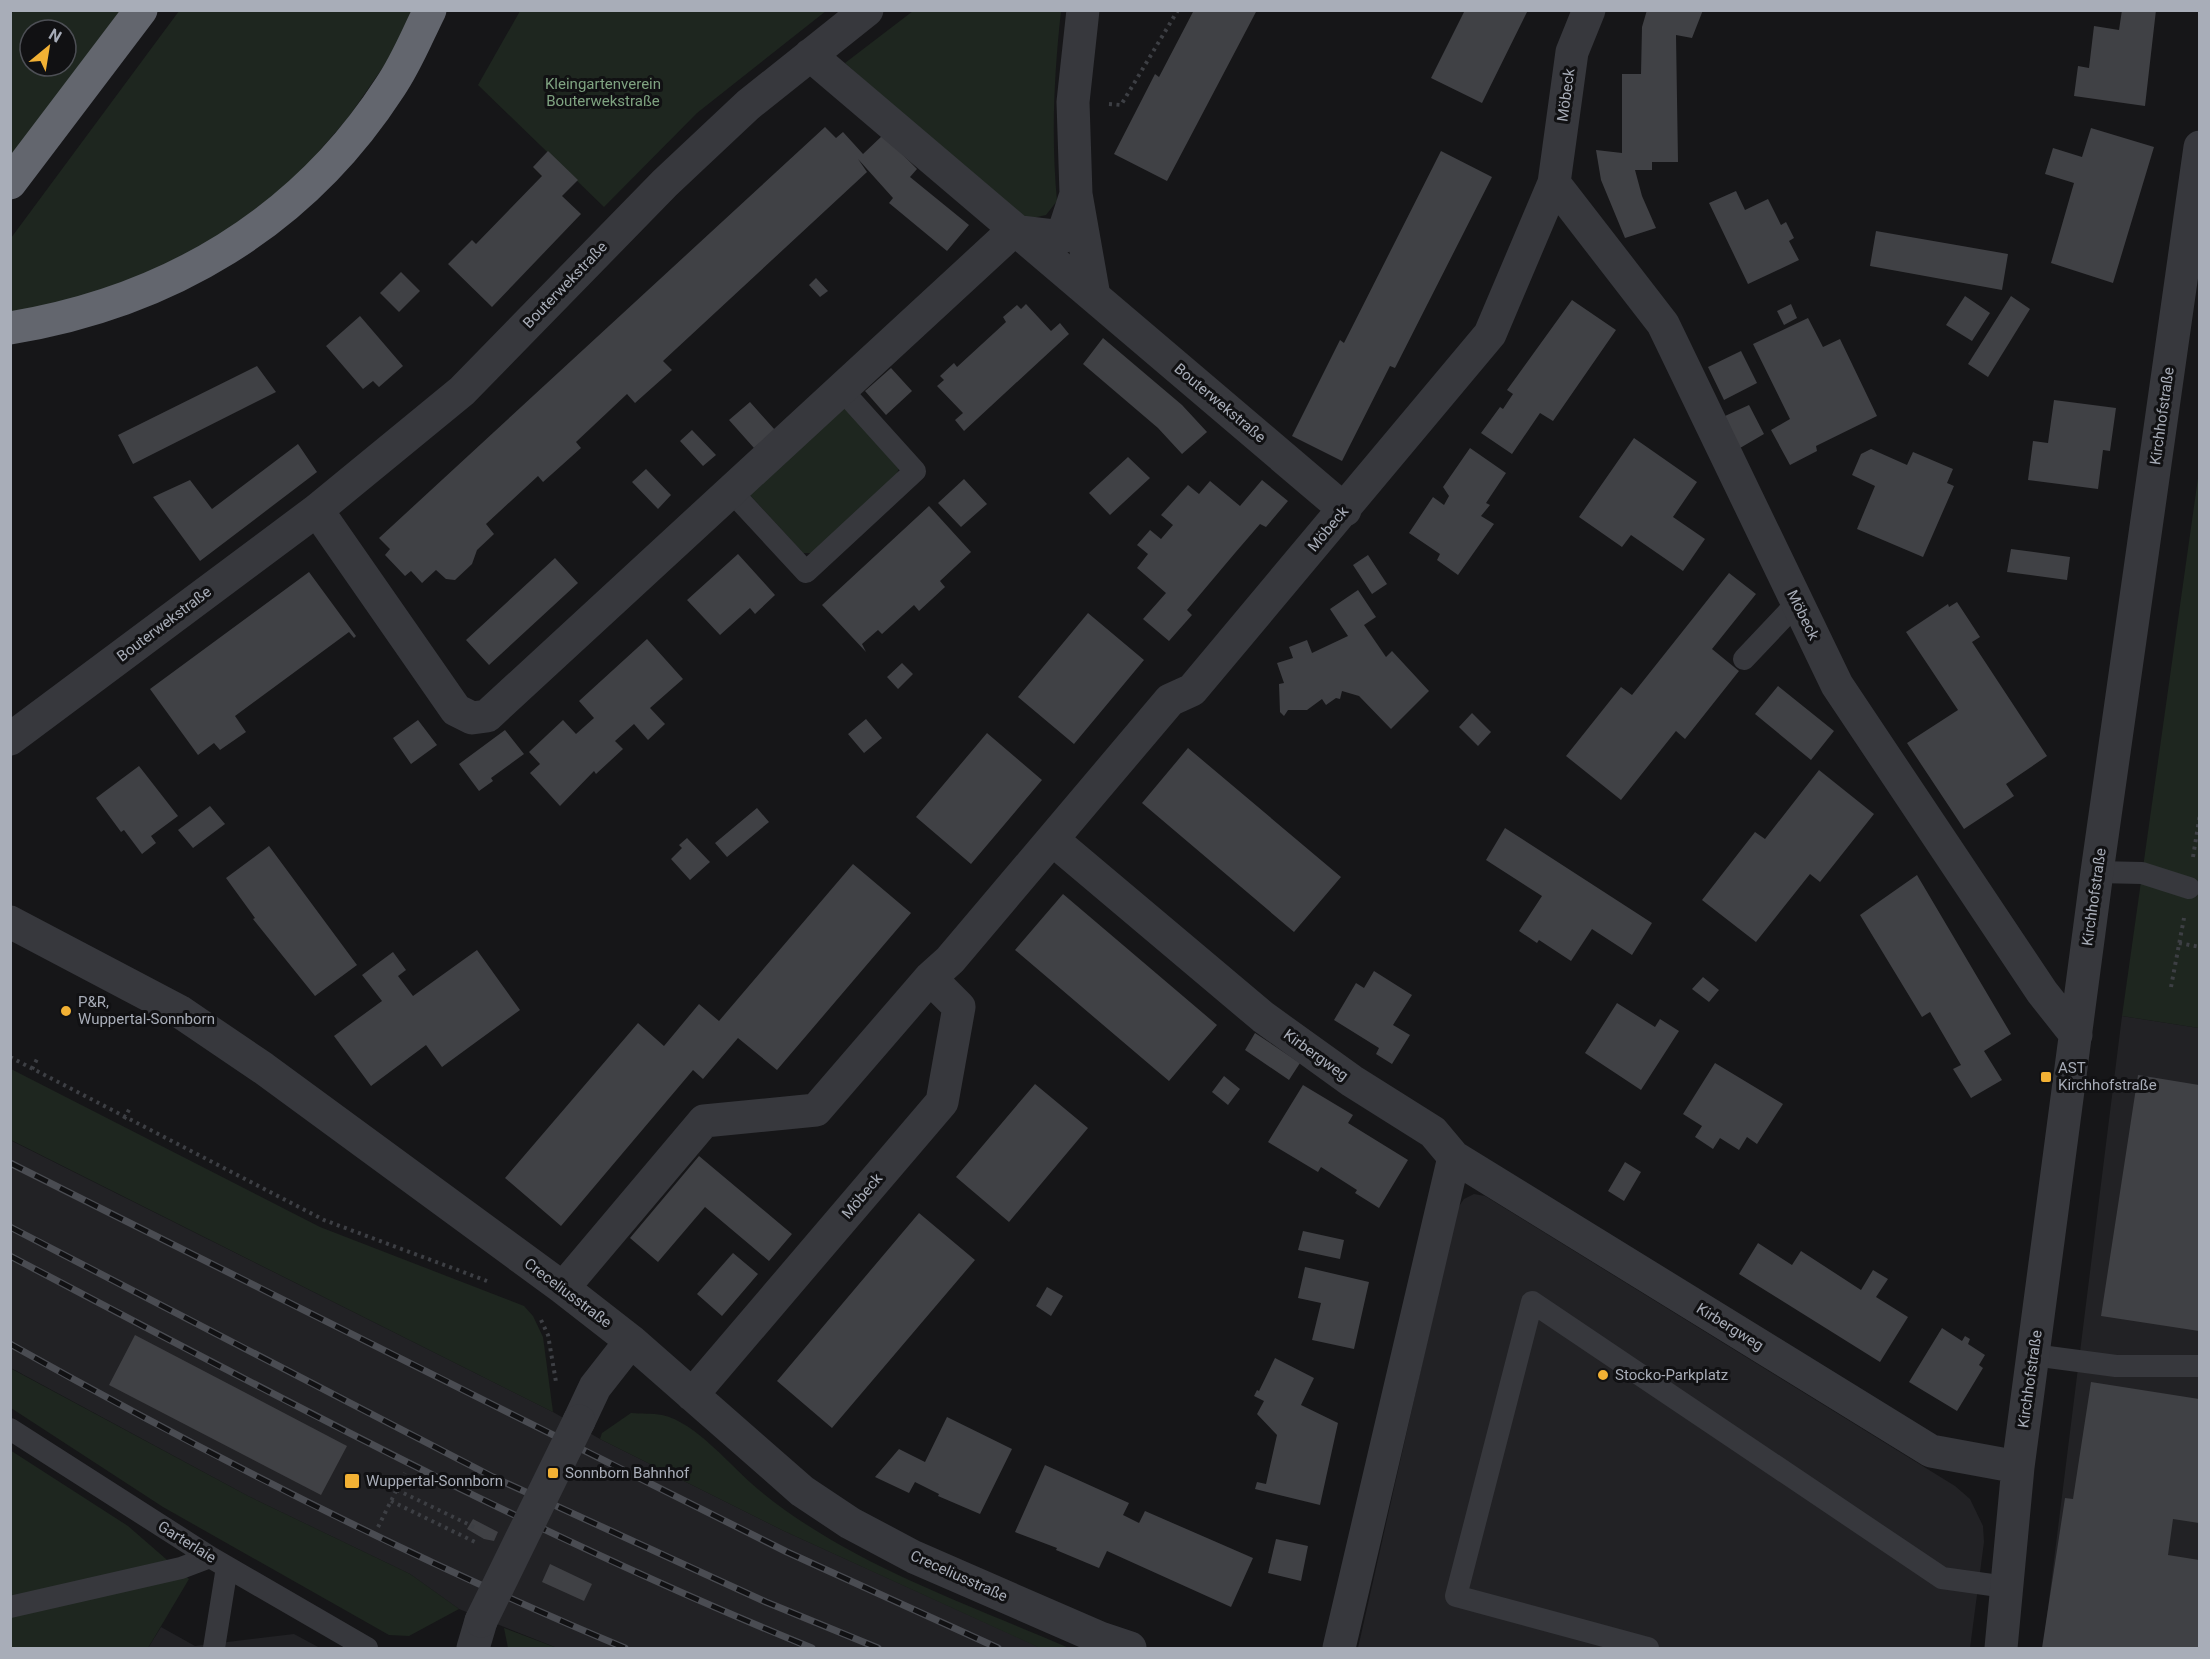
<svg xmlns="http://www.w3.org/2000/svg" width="2210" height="1659" font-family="Roboto,sans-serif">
<rect width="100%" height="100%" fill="#161618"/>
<!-- built -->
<path fill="#222225" d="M2122,1016l77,12v620h-156z
M10,1140l543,272 47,27 184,92 257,117h-484l-98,-39 -49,-35 -162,-78 -237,-128z
M1474,1194l11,2 470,290 15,13 13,27 1,16 -14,106h-612l99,-439 7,-10z
M161,1627l34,19 99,-12 26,14h-172z"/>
<!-- green -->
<path fill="#1e261f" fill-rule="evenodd" d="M13,11h110l-112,151 -1,-145zM30,30h36v36h-36z
M179,11h235l-13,30 -53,77 -55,63 -63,47 -57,37 -105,36 -57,11v-74z
M520,11h306l-129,102 -93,94 -126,-122z
M913,11h148c-7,64 -10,126 -4,190l-11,14 -18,4 -18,-8 -165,-148z
M842,404l57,65 -3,6 -84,78h-9l-55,-60z
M2199,471v557l-77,-12z
M11,1069l309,158 204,79 9,10 10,21 10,75 -542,-272z
M10,1368l238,128 162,78 49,35 -50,27 -20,-1 -226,-128 -152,-99z
M631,1413c10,1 21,0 31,2 34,7 70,53 97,75 90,74 204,112 310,158h-29l-256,-117 -184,-92 2,-6z
M10,1450l118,76 61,53 -41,69h-137z
M504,1628l53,20h-49z"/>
<!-- building -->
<path fill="#404145" d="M1194,10h63l-90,171 -53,-27 41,-80 4,3z
M1465,10h63l-46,93 -51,-25z
M1647,10h56l-11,28 -16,-3 2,127h-26v8h-17l7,26 14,32 -31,10 -24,-58 -5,-30 26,3v-79h19l1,-47z
M2122,10h34l-11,96 -71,-10 4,-30 11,2 5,-42 25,4z
M825,127l11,11 7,-6 20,22 20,-19 34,34 -7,8 59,48 -22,26 -58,-48 4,-5 -35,-39 9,13 -204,189 9,9 -37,33 -8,-9 -51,48 5,6 -38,34 -5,-6 -52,48 8,10 -17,16 -5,14 -17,16 -9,-1 -10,-9 -14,13 -11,-12 -6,5 -20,-21 5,-6 -11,-11z
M2091,128l63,19 -41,136 -62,-20 23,-80 -29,-9 8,-26 29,9z
M548,151l30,29 -16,16 19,18 -89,93 -44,-43 24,-24 4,4 66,-68 -9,-9z
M1441,151l51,26 -97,191 -5,-2 -48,95 -50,-25 48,-96 4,3z
M1736,191l9,19 23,-11 13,26 5,-3 8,16 -5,3 10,19 -51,24 -39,-81z
M1876,231l132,23 -6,36 -132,-24z
M401,272l19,19 -21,21 -19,-19z
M816,278l12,13 -8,6 -11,-12z
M1965,296l25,17 -18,28 -26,-16z
M2011,296l19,13 -42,68 -20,-13z
M1572,300l44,30 -63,91 -13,-8 -28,41 -31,-21 19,-26 3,2 10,-15 -6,-4z
M1026,304l25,27 9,-8 9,11 -105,97 -9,-11 8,-7 -26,-27 7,-6 -4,-4 14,-13 3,4 49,-45 -3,-5 14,-12 4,4z
M1791,304l6,14 -13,7 -7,-14z
M360,316l43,50 -24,21 -6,-6 -10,8 -37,-43z
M1808,318l15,29 17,-8 37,77 -61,30 1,5 -27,14 -19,-35 19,-11 -37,-75z
M1103,338l79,67 25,27 -25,22 -24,-26 -75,-64z
M1741,351l16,32 -33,17 -16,-33z
M257,366l19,26 -143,72 -15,-29z
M891,368l21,23 -26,24 -21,-24z
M2054,400l62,8 -6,43 -7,-1 -5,39 -70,-9 5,-39 15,2z
M750,402l25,28 -21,18 -25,-28z
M1749,405l15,29 -24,14 -15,-32z
M692,430l24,25 -13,11 -23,-25z
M1634,438l63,44 -24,35 32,22 -22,32 -52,-36 -9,12 -43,-30z
M298,444l19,28 -117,89 -47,-64 37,-17 22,29z
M1470,448l36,25 -20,30 4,2 -9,11 13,8 -36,51 -21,-15 3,-6 -31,-21 24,-36 11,8 5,-9 -6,-9z
M1871,449l36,16 6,-13 40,17 -6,14 7,3 -31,71 -66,-28 18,-43 -23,-11 9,-21z
M1128,457l22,21 -40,37 -21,-22z
M646,469l25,26 -13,14 -26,-27z
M964,479l23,25 -26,23 -23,-24z
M1262,480l26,21 -22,26 -6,-3 -25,29 -48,57 5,5 -23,26 -26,-22 23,-26 -29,-25 11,-14 -11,-9 13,-15 11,9 12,-14 -12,-10 27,-30 11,9 11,-13 30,25z
M929,506l42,46 -31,29 5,6 -26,24 -5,-6 -32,29 -4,-4 -16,14 4,8 -44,-47z
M2011,549l59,8 -3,23 -60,-8z
M738,554l37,41 -20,19 -5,-6 -30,27 -33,-35z
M1368,555l19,29 -15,10 -19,-29z
M555,558l23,25 -89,82 -23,-25z
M309,572l47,64 -2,2 -5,-6 -114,84 11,16 -26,18 -6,-7 -16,12 -48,-66z
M1729,573l27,21 -44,55 27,22 -54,68 -9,-8 -55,69 -55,-44 55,-69 11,8z
M1358,590l18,27 -12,8 22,32 6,-6 37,40 -38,38 -32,-33 -17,-5 -2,8 -4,-1 -10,7 -4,-6 -15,11h-19l-4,6 -4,-4 -1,-28 5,-1 -7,-20 16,-5 -4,-11 18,-7 5,13 36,-17 -18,-27z
M1957,602l23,35 -8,5 75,114 -41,28 8,12 -50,33 -57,-86 51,-33 -52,-78 42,-28 1,3z
M1088,613l56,47 -70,84 -56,-47z
M647,639l36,40 -33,29 15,16 -17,16 -14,-16 -19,17 8,8 -27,25 -2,-3 -34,35 -30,-33 10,-9 -11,-12 34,-32 13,14 18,-16 -15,-17z
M902,663l11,11 -15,15 -11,-12z
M1778,686l56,45 -23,29 -56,-46z
M1472,713l19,19 -13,14 -19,-19z
M866,719l16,19 -18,15 -16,-19z
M418,720l19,25 -26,19 -18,-26z
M505,730l19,24 -33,24 2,3 -14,10 -20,-27z
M987,733l55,47 -71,84 -55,-47z
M1188,748l153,129 -47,55 -152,-129z
M139,766l39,50 -27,20 5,7 -14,11 -18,-24 -3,2 -25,-34z
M1819,770l55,44 -54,68 -10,-8 -54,68 -54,-42 53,-68 10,7z
M210,806l15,18 -32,24 -15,-18z
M757,808l12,14 -42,35 -12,-14z
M1505,828l147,95 -20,32 -40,-26 -21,32 -32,-21 -2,3 -18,-12 23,-35 -56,-36z
M687,838l23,24 -20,18 -19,-21 11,-11 -3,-3z
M269,846l88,119 -42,31 -62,-77 2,-1 -29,-40z
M853,864l58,49 -134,157 -39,-32 -35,41 -10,-9 -132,156 -56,-48 133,-155 26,23 35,-42 20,17z
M1917,875l94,159 -27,17 18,29 -31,18 -18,-29 8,-4 -31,-53 -8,5 -62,-102z
M1063,894l154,131 -48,56 -154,-131z
M477,950l43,60 -78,57 -16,-22 -55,41 -37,-50 48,-35 -20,-26 31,-23 13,18 -8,6 15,20z
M1374,971l38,24 -19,30 17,10 -18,29 -16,-10 3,-6 -45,-28 22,-37 8,5z
M1703,977l16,13 -10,12 -17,-13z
M1617,1003l38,24 5,-8 19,12 -38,59 -56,-37z
M1255,1033l45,30 -11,17 -44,-30z
M1715,1063l68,41 -26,40 -10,-7 -8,13 -19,-12 -7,11 -18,-12 7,-11 -19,-12z
M2138,1075l61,10v246l-98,-15z
M1224,1076l16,13 -12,16 -16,-13z
M1035,1084l53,44 -79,94 -53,-45z
M1303,1085l50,30 -5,8 60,37 -29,48 -24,-15 2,-3 -36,-23 -3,5 -50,-30z
M699,1156l93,78 -23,27 -64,-54 -47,55 -28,-24z
M1625,1162l16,10 -17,29 -16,-10z
M919,1213l56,47 -143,168 -55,-47z
M1303,1231l41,9 -4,19 -42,-9z
M1758,1243l34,22 9,-14 60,39 12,-20 15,9 -12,18 32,20 -28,45 -141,-88z
M733,1253l25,21 -36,42 -25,-22z
M1305,1267l64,15 -15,67 -42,-9 9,-37 -23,-5z
M1047,1287l16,9 -12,20 -15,-10z
M1942,1328l20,13 3,-5 5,3 -2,5 17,11 -6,10 4,3 -26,43 -48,-29z
M135,1335l212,111 -26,49 -212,-110z
M1275,1358l39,20 -13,27 37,18 -18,82 -65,-16 2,-7 9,2 11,-49 -20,-21 7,-13 -10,-5 3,-6 2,1z
M2091,1382l108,17v124l-26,-4 -5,36 31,5v88h-157l23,-150 8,1z
M947,1417l65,32 -32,65 -42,-18 1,-2 -24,-12 -6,11 -34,-16 24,-28 26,13z
M1045,1465l84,38 -6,12 16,8 6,-12 108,47 -22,49 -124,-56 -8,17 -43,-18 1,-2 -42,-16z
M473,1519l25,13 -4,9 -10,-2 -17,-10z
M1276,1539l32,7 -7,35 -33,-8z
M550,1564l42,20 -8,17 -42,-19z"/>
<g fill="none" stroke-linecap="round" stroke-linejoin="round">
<!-- path -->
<path stroke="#3d3f44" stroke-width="4" stroke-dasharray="3 4.5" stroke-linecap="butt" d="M1109,104l12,1 57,-95
M2193,857l7,-43
M2179,943l21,4
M2171,987l13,-69
M10,1057l314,163 163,61
M32,1069l5,-10
M124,1119l6,-11
M541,1320l7,15 8,47
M397,1490l77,37
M391,1501l86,42
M378,1527l27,-54"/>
<!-- service -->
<path stroke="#37383d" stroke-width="22" d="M731,491l75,81 109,-101 -73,-81
M1744,659l53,-56
M2097,872l45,1 47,15
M2033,1355l83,11h84
M10,1429l200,128 157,91
M10,1607l171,-39 29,-11
M214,1648l13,-81
M1648,1648l-192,-52 76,-294 410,276 64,9"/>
<!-- minor -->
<path stroke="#37383d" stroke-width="33" d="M1083,10l-10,92 3,92 18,102
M810,55l535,455
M1554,183l109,141 174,361 205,307 34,43
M317,510l139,200 16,8 15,-2 526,-485 49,6 14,-43
M10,739l307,-229 145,-119 203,-208 83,-78 119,-95
M1053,840l210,177 89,64 81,51 21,25 477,294 87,16
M10,922l169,89 84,57 300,220 68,53 171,150 48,32 64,34 186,81 30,10
M563,1288l141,-167 112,-11 114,-132 20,-18 220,-260 22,-10 298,-356 64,-151 18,-131 17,-42
M692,1395l250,-293 17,-95 -29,-29
M579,1421l16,-34 36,-46
M473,1648l8,-27
M1339,1648l115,-491
M2001,1648l17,-181 79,-595 103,-725"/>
<!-- motorway -->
<path stroke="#63666e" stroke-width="33" d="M10,183l131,-173
M10,328c158,-26 292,-105 380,-241 16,-23 27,-51 40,-77"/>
<!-- rail casing -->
<g stroke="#4a4c52" stroke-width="7">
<path id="rail" d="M10,1163l777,389 211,96
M10,1227l483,250 273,125 112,46
M10,1256c263,138 526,280 802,392
M10,1344c200,112 404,216 615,304"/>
</g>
<!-- rail -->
<use href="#rail" stroke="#111113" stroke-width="4.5" stroke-dasharray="14" stroke-linecap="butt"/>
<!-- minor-bridge -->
<path stroke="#37383d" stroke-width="33" d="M481,1621l98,-200"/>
</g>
<!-- markers -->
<g fill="#f2b134" stroke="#111113" stroke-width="2">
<circle cx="66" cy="1011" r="6"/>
<rect x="2040" y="1071" width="12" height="12" rx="3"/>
<circle cx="1603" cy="1375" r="6"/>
<rect x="547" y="1467" width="12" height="12" rx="3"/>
<rect x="344" y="1473" width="16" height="16" rx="3"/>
</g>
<g text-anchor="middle" stroke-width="6" stroke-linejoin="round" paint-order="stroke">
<!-- park labels -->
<g font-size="15" fill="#7fa381" stroke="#111113">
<text x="603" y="89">Kleingartenverein<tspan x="603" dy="17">Bouterwekstraße</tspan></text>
</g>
<!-- street labels -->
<g font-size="15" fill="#a8adb8" stroke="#111113">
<text transform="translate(1566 95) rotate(-82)" y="5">Möbeck</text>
<text transform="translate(565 285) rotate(-46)" y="5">Bouterwekstraße</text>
<text transform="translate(1220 403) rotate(40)" y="5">Bouterwekstraße</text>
<text transform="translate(2162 416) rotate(-82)" y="5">Kirchhofstraße</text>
<text transform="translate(1328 529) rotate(-50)" y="5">Möbeck</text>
<text transform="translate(1803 615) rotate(64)" y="5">Möbeck</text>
<text transform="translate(164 624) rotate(-37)" y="5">Bouterwekstraße</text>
<text transform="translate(2094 897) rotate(-82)" y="5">Kirchhofstraße</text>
<text transform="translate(1316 1055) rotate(36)" y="5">Kirbergweg</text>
<text transform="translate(862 1196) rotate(-50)" y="5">Möbeck</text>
<text transform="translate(568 1293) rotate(37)" y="5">Creceliusstraße</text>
<text transform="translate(1730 1327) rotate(32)" y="5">Kirbergweg</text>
<text transform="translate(2030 1379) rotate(-82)" y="5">Kirchhofstraße</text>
<text transform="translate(187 1542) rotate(32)" y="5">Garterlaie</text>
<text transform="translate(959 1576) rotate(24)" y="5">Creceliusstraße</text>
</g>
<!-- poi labels -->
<g font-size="15" fill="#a8adb8" stroke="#111113" text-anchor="start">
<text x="78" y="1007">P&amp;R,<tspan x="78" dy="17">Wuppertal-Sonnborn</tspan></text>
<text x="2058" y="1073">AST<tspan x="2058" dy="17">Kirchhofstraße</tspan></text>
<text x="1615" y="1380">Stocko-Parkplatz</text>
<text x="565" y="1478">Sonnborn Bahnhof</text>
<text x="366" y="1486">Wuppertal-Sonnborn</text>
</g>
</g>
<!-- border -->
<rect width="2210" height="1659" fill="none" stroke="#a8adb8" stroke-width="24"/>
<!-- north arrow -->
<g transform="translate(48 48) rotate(30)"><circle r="28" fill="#111113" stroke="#4d4f55" stroke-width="1.5"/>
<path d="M0-4.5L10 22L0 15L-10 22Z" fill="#f2b134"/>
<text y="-9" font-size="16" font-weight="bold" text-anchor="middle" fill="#a8adb8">N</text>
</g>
</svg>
